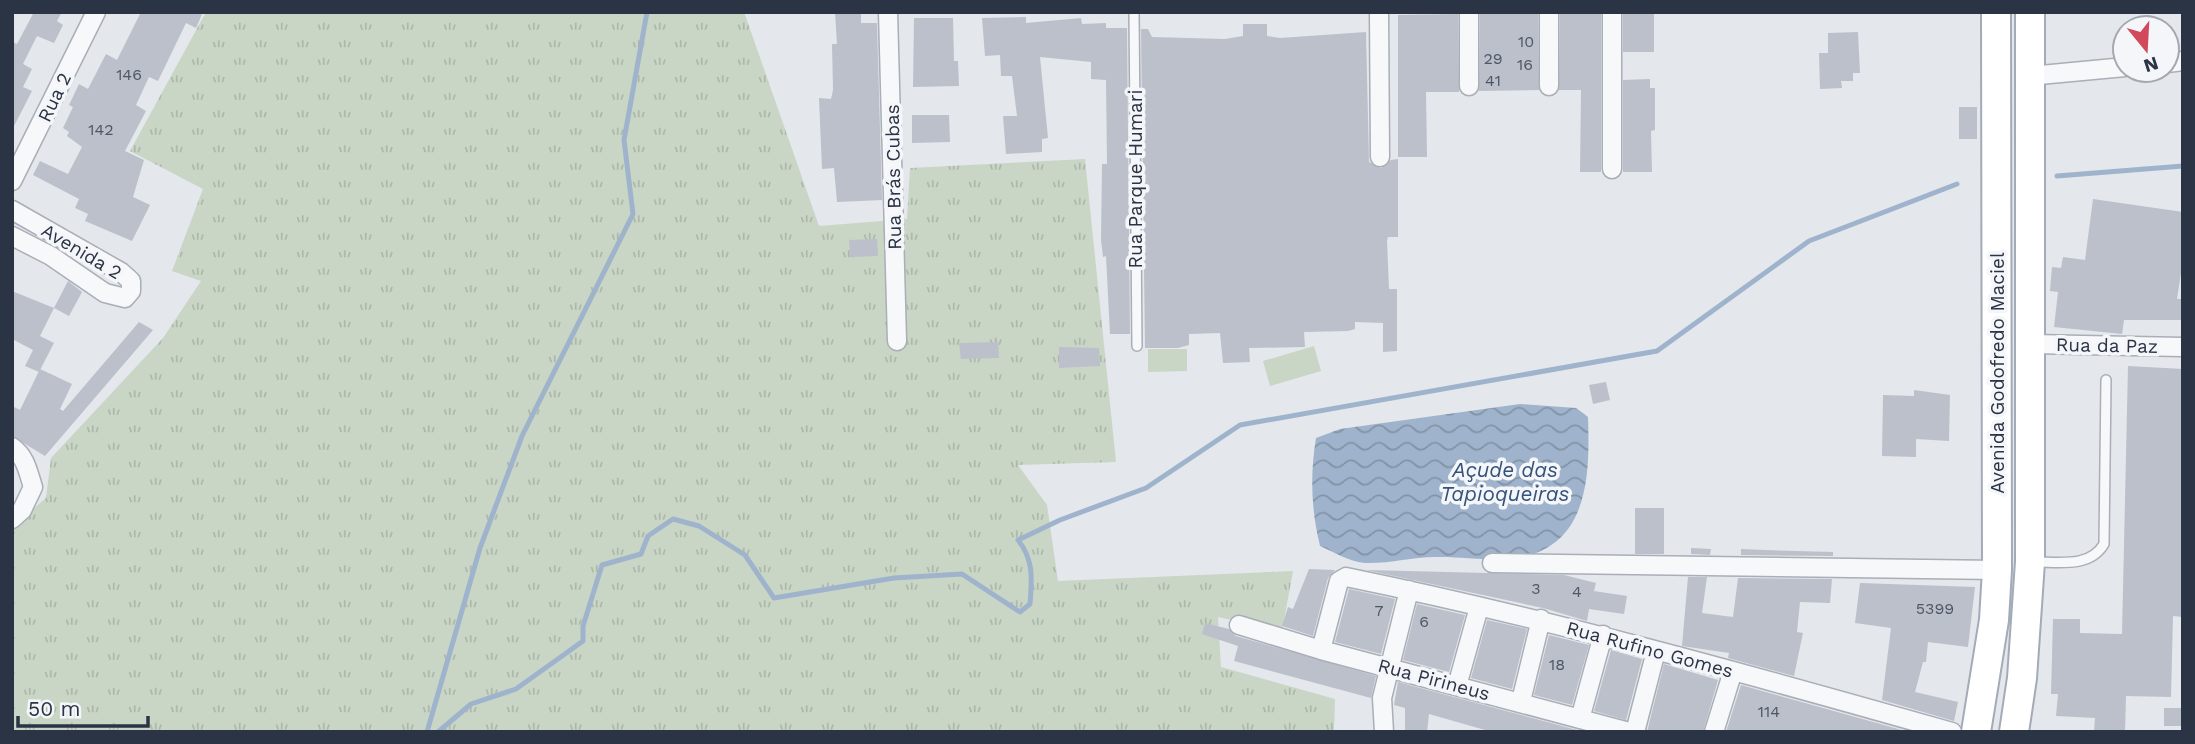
<svg xmlns="http://www.w3.org/2000/svg" width="2195" height="744" font-family="'Work Sans',sans-serif">
<defs>
<pattern id="grass-tufts" width="24" height="20" patternUnits="userSpaceOnUse" patternTransform="scale(1.75)"><rect width="24" height="20" fill="#c9d6c5"/><path d="M3 7l-1-3M5 7V3M7 7l1-3M15 17l-1-3M17 17v-4M19 17l1-3" fill="none" stroke="#adb8ab"/></pattern>
<pattern id="water-waves" width="16" height="10" patternUnits="userSpaceOnUse" patternTransform="scale(1.75)"><rect width="16" height="10" fill="#9fb4cc"/><path d="M0 5q4-4 8 0t8 0" fill="none" stroke="#8293a7"/></pattern>
</defs>
<rect width="100%" height="100%" fill="#e4e7ec"/>
<!-- grass -->
<path fill="url(#grass-tufts)" d="M206,12h538l75,214 88,-7 3,-51 175,-9 31,303 -98,3 29,40 11,76 235,-10 -11,60 -64,-14 3,50 114,32 -1,33h-1322v-205l34,-29 5,-40 112,-120 38,-57 -29,-10 31,-82 -73,-38z"/>
<!-- pitch -->
<path fill="#c9d6c5" d="M1314,346l7,25 -51,15 -7,-25z
M1148,349h39v22l-39,1z"/>
<!-- water -->
<path fill="url(#water-waves)" d="M1520,404l56,4 12,9c2,59 1,130 -72,141 -22,4 -57,-2 -81,-1 -23,0 -47,7 -70,6 -15,-1 -31,-11 -45,-17 -9,-37 -10,-71 -4,-108l24,-9z"/>
<g fill="none" stroke-linecap="round" stroke-linejoin="round">
<!-- stream -->
<path stroke="#9fb4cc" stroke-width="5" d="M2057,176l126,-10
M427,732l53,-184 42,-112 111,-222 -9,-74 23,-128
M438,732l33,-28 45,-15 67,-48v-15l19,-61 39,-11 7,-18 25,-17 26,7 46,29 29,43 120,-20 68,-4 58,38 10,-8c2,-25 4,-44 -12,-64l42,-20 86,-32 94,-63 417,-74 152,-110 148,-57"/>
</g>
<!-- building -->
<path fill="#bbc0ca" d="M34,12h28l-5,9 6,4 -9,18 -17,-7 -14,28 9,5 -9,18 9,4 -20,39v-88l5,2z
M141,12h62l-7,16 -10,-5 -28,58 -9,-4 -13,28 10,6 -21,40 19,9 -11,37 17,8 -18,36 -47,-20 3,-7 -13,-6 4,-9 -46,-24 7,-14 28,13 14,-27 -15,-11 2,-4 -6,-4 10,-21 -4,-2 10,-21 9,5 18,-35 11,6z
M835,12h26v11h16l5,177 -45,2 -3,-34 -12,1 -3,-71 12,1 2,-9 -1,-46h5z
M1560,12h41v160h-21l1,-82h-22z
M1623,12h31v40h-31z
M1538,13l1,77 -60,1 1,-77z
M1458,14l1,78h-33l1,65h-29v-142z
M1026,17v6l55,-5 1,6 24,-1v5h21l3,306h-20l-4,-78 -3,1 -2,-17 1,-76h5l-1,-84 -15,-1v-17l-51,-5 8,81 -6,1v13l-36,2 -3,-38h14l-5,-40h-11l-1,-21 -15,1 -3,-38z
M914,18h39l1,43h4l1,25 -46,1z
M1243,24h24v12l13,2 86,-6 3,130 12,6 10,-8 7,-1v78h-10l-1,4 2,48h8v62l-14,1v-29l-28,-1v7l-7,2 -44,1 1,15 -56,1 1,14 -27,1 -3,-30 -31,1v11l-11,3h-33l-4,-319h7l4,8 73,2 18,-3z
M1858,32l2,41h-7v8h-12l1,7 -22,1 -1,-36h9v-20z
M1650,79v9h5v42l-4,1 1,41h-29v-92z
M1959,107h18v32h-18z
M912,115h37l1,27 -38,1z
M2093,199l90,13v48l-6,39h6v21h-59l-2,14 -68,-7 4,-35 -8,-1 2,-24 9,1 2,-11 22,3z
M877,239l1,17 -28,1 -1,-17z
M68,281l14,11 -13,24 -15,-8z
M12,291l42,17 -14,28 14,7 -15,29 -14,-6 8,-16 -21,-11z
M139,322l14,8 -108,126 -33,-20v-30l8,4 20,-41 32,15 -12,25 3,2z
M998,342l1,16 -38,1 -2,-16z
M1059,347l40,1 1,18 -41,2z
M2128,366l55,3v248l-10,-1 -2,81 -45,-1 -1,36h-31l1,-14 -39,-2 2,-22h-7l2,-75h27v14l42,1z
M1606,382l4,18 -17,4 -4,-19z
M1914,390l36,5 -1,46 -33,-2v18l-34,-1 1,-61 31,1z
M1635,508h29v46h-29z
M1691,548l20,1 -1,6 -19,-1z
M1741,549l24,1 68,2v4l-92,-1z
M1309,569l26,1 -7,8 -15,58 -31,-10 6,-19 5,2z
M1366,570l198,5 32,8 -2,8 33,5 -3,18 -35,-5 -2,12 -44,-13z
M1688,577h19l-5,36 31,4 5,-39 94,1 -2,24 -30,-1 -3,30 6,1 -9,43 -66,-18 1,-5 -47,-7z
M1860,583l115,4 -7,60 -40,-5 -2,20h-3l-8,30 43,10 -4,19 -72,-21 9,-72 -36,-5z
M1349,589l46,10 -14,55 -46,-12z
M1417,604l48,11 -16,57 -46,-12z
M1487,620l40,9 -15,60 -41,-11z
M1205,623l24,6 7,7 140,40 -5,22 -137,-37 4,-15 -36,-12z
M1549,635l40,10 -17,60 -38,-10z
M1611,650l31,9 -16,61 -32,-9z
M1664,664l54,16 -15,52h-56z
M1398,682l179,48 7,2h-92l-63,-18 -2,18h-22v-24l-11,-3z
M1741,685l57,16 111,31h-183z
M2164,708h19v18h-19z"/>
<g fill="none" stroke-linecap="round" stroke-linejoin="round">
<!-- service casing -->
<g stroke="#a9aeb7" stroke-width="12">
<path id="service" d="M1134,12l3,334
M2035,562c24,0 55,6 69,-18l2,-164"/>
</g>
<!-- minor casing -->
<g stroke="#a9aeb7" stroke-width="21">
<path id="minor" d="M888,12l9,329
M1379,12l1,145
M1469,12v74
M2167,63l16,-2
M2030,76l95,-9
M1549,86v-74
M1612,169v-157
M12,181l84,-169
M12,210l109,62 10,9v10l-6,7 -20,-5 -54,-37 -39,-20
M2032,344l151,3
M12,447c14,10 16,25 21,40l-11,23 -10,9
M1492,563l505,7
M1239,625l82,25 308,82
M1321,650l18,-69 7,-4c205,42 405,98 606,155
M1457,686l22,-79
M1521,701l20,-82
M1580,719l23,-84
M1384,732l-2,-34 27,-108
M1635,732l21,-81
M1714,732l19,-61"/>
</g>
<!-- primary casing -->
<g stroke="#a3abb8" stroke-width="32">
<path id="primary" d="M1976,732l18,-112 3,-50 -1,-558
M2014,732l8,-54 8,-116v-550"/>
</g>
<!-- service -->
<use href="#service" stroke="#f7f8fa" stroke-width="9"/>
<!-- minor -->
<use href="#minor" stroke="#f7f8fa" stroke-width="18"/>
<!-- primary -->
<use href="#primary" stroke="#fff" stroke-width="28"/>
</g>
<g text-anchor="middle" stroke-width="7" stroke-linejoin="round" paint-order="stroke">
<!-- number labels -->
<g font-size="16" fill="#4f5766">
<text x="1526" y="47">10</text>
<text x="1493" y="64">29</text>
<text x="1525" y="70">16</text>
<text x="129" y="80">146</text>
<text x="1493" y="86">41</text>
<text x="101" y="135">142</text>
<text x="1536" y="594">3</text>
<text x="1577" y="597">4</text>
<text x="1935" y="614">5399</text>
<text x="1379" y="616">7</text>
<text x="1424" y="627">6</text>
<text x="1557" y="670">18</text>
<text x="1769" y="717">114</text>
</g>
<!-- street labels -->
<g font-size="19" fill="#2b3445" stroke="#f4f6f9">
<text transform="translate(54 97) rotate(-64)" y="7">Rua 2</text>
<text transform="translate(893 177) rotate(-91)" y="7">Rua Brás Cubas</text>
<text transform="translate(1135 179) rotate(-90)" y="7">Rua Parque Humari</text>
<text transform="translate(82 251) rotate(31)" y="7">Avenida 2</text>
<text transform="translate(2107 345) rotate(1)" y="7">Rua da Paz</text>
<text transform="translate(1997 373) rotate(-90)" y="7">Avenida Godofredo Maciel</text>
<text transform="translate(1650 649) rotate(15)" y="7">Rua Rufino Gomes</text>
<text transform="translate(1434 679) rotate(15)" y="7">Rua Pirineus</text>
</g>
<!-- water labels -->
<g font-size="21" font-style="italic" fill="#34527a" stroke="#f4f6f9">
<text x="1505" y="477">Açude das<tspan x="1505" dy="24">Tapioqueiras</tspan></text>
</g>
</g>
<!-- border -->
<rect width="2195" height="744" fill="none" stroke="#2b3445" stroke-width="28"/>
<!-- north arrow -->
<g transform="translate(2146 49) rotate(162)"><circle r="33" fill="#f4f6f9" stroke="#a4a8b1" stroke-width="2"/>
<path d="M0-5L12 26L0 18L-12 26Z" fill="#d1495b"/>
<text y="-10" font-size="19" font-weight="bold" text-anchor="middle" fill="#2b3445">N</text>
</g>
<!-- scale -->
<path d="M18 716v10h130v-10" fill="none" stroke="#2b3445" stroke-width="3.5"/>
<text x="28" y="716" font-size="21" fill="#2b3445" stroke="#f4f6f9" stroke-width="5" paint-order="stroke">50 m</text>
</svg>
